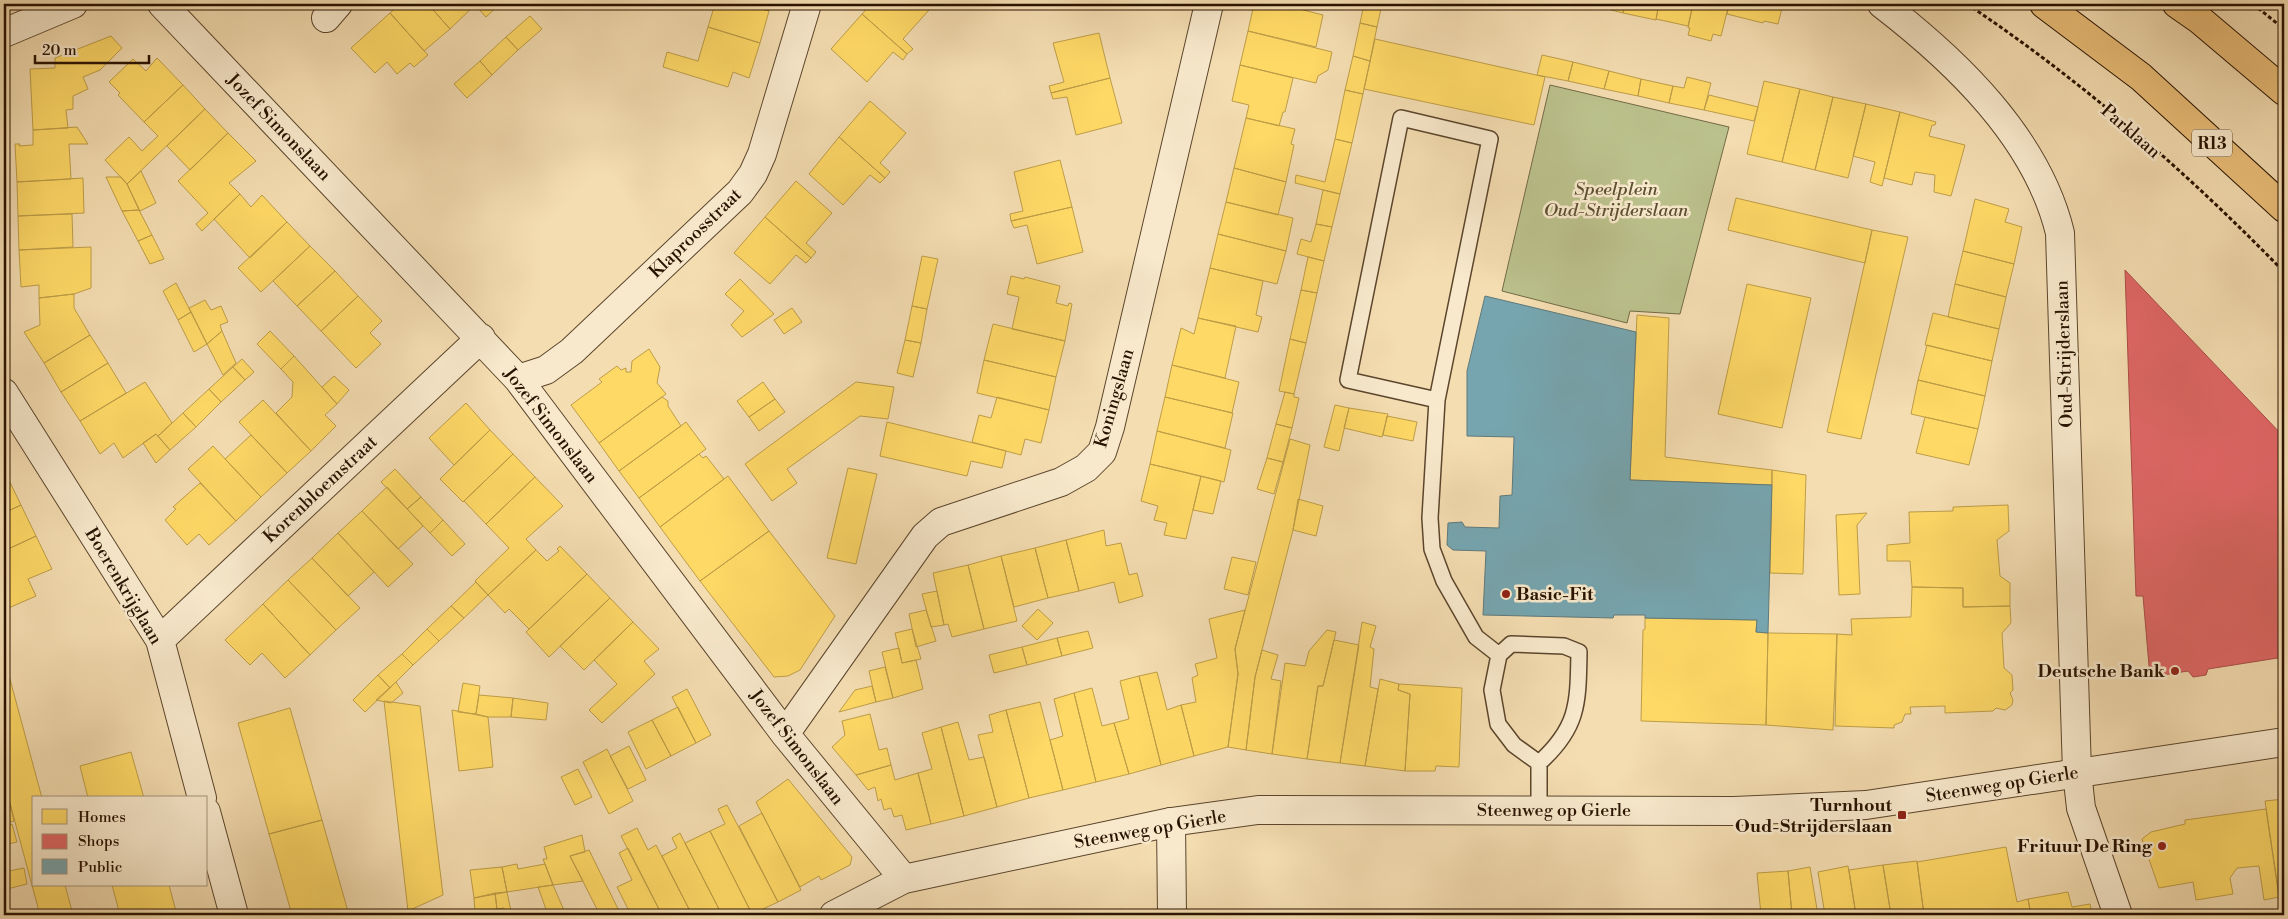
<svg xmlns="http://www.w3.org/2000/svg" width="2288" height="919" font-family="'Libre Bodoni',serif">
<rect width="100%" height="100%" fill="#f4ddb1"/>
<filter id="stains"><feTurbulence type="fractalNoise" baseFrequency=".004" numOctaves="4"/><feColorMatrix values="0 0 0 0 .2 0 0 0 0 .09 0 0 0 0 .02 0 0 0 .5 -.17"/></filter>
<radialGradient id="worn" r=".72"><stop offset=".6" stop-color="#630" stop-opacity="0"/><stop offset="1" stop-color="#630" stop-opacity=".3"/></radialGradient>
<!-- park -->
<path fill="#bbc18c" stroke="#726a46" d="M1550,85l179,42 -49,187 -50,-3 -3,12 -125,-32z"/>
<!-- homes -->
<path fill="#ffd966" stroke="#be9d47" d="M400,4h28l22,25 -26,22 -34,-38z
M428,4h46l1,1 -25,24z
M474,4h26l-14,13z
M715,4h28l26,7 -9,32 -52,-16z
M743,4h28l-2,7z
M871,4h51l7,6 -26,29 10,10 -6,5 -45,-40z
M1254,4h26l43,11 -7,32 -68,-16z
M1280,4h30l-2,6z
M1364,4h18l-5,23 -17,-4z
M1588,4h37l-2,9z
M1625,4h34l-3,16 -33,-7z
M1659,4h34l-5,22 -32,-7z
M1693,4h36l-8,32 -8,-2 -2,7 -23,-6 2,-7h-2z
M1729,4h54l-5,20 -14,-3 -1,2 -36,-9z
M390,13l38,42 -14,12 -4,-4 -13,11 -10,-12 -12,11 -24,-25z
M862,14l45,40 -4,6 -10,-8 -26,30 -36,-33z
M530,16l12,13 -24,21 -12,-13z
M1360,23l17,4 -7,34 -17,-5z
M708,27l52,16 -11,35 -16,-6 -5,15 -65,-20 4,-15 31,9z
M1248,31l84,21 -4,18 -10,6 -2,7 -76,-18z
M1099,33l11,45 -59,15 -2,-7 15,-4 -11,-39z
M111,36l11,12 -22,22 -17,7 5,12 -15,7v13l-7,1 2,18 -35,2 -3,-61 25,-1v-10z
M506,37l12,13 -26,25 -12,-14z
M1375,39l170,38 -11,48 -170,-36z
M1542,55l31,7 -5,19 -31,-6z
M1353,56l17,5 -7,33 -18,-4z
M157,58l26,27 -39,37 -26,-27 2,-2 -11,-11 24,-23 13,12z
M480,61l12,14 -25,23 -13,-14z
M1573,62l36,9 -5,18 -36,-8z
M1240,65l53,13 -8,34h-2l-4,14 -33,-8 3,-13 -17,-4z
M1609,71l32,8 -3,17 -34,-7z
M1687,77l24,6 -7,27 -35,-7 4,-17 11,2z
M1110,78l12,45 -46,12 -9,-38 -14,2 -2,-6z
M1641,79l32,7 -4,17 -31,-7z
M1764,81l36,8 -18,73 -35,-8z
M183,85l22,24 -78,75 -22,-24 24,-23 13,14 16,-15 -14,-14z
M1800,89l33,8 -18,73 -33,-8z
M1345,90l18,4 -11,49 -17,-4z
M1709,95l49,12 -4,14 -50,-11z
M1833,97l33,7 -18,74 -33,-8z
M870,101l36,32 -26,30 10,9 -5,6 -46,-41z
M1866,104l34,8 -18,74 -12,-4 5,-20 -22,-6z
M205,109l23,24 -38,37 -23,-24z
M1900,112l36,10 -1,3h-3l-3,11 36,9 -14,51 -17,-4 1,-17 -20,-3 -3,13 -28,-7z
M1246,118l49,11 -4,15 3,1 -8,37 -52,-14z
M77,127l11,17h-19l2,35 -54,3 -2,-38h5l-1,2 14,-1v-15z
M228,133l28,28 -27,22 11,11 -38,37 -6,-7 12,-11 -30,-32z
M839,137l46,41 -5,5 -10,-8 -27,30 -34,-31z
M1335,139l17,4 -12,51 -45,-11 1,-8 29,7z
M1060,160l12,47 -61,14 -1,-7 13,-3 -9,-39z
M1234,168l52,14 -8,33 -52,-13z
M141,171l15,32 -16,8 -13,-27z
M106,177h15l6,7 12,26 -17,1z
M83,178l1,35 -66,3 -1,-34z
M796,181l36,32 -26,30 10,9 -5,6 -46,-41z
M1323,190l17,4 -8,33 -16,-3z
M240,194l11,13 11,-12 25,27 -37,36 -36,-39z
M1736,198l136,32 -7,33 -137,-33z
M1975,199l34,10 -4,13 17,5 -8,37 -51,-13z
M1226,202l67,16 -7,33 -68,-17z
M1072,207l11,45 -46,12 -10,-39 -13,3 -3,-7z
M139,210l13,25 -14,6 -16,-30z
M72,214l1,33 -54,3 -1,-34z
M765,217l46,41 -5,5 -10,-8 -26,29 -36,-31z
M287,222l23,24 -49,46 -23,-24z
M1316,224l16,3 -8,34 -27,-7 4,-15 10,3z
M1872,230l36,7 -47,202 -34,-7z
M1218,234l68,17 -9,33 -67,-16z
M152,235l12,24 -14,5 -12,-23z
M310,246l25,25 -38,35 -24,-25z
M91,247v41l-17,6 -35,4v-13l-18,2 -2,-37z
M1963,251l51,13 -8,33 -51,-13z
M922,256l16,3 -11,50 -15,-3z
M1308,257l16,4 -7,32 -16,-3z
M1210,268l53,13 -7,34 6,2 -4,15 -60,-14z
M335,271l23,25 -37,35 -24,-25z
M1011,276l13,3 1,-2 35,9 -4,17 12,3 1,-3 3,1 -7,37 -53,-12 7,-32 -12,-3z
M740,279l34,35 -32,23 -11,-12 13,-14 -19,-17z
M176,283l15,29 -13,8 -15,-29z
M1747,284l64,14 -29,130 -64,-14z
M1955,284l51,13 -7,32 -51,-12z
M1301,290l16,3 -11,50 -16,-4z
M74,294v14l16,27 -46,28 -20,-31 16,-7 -1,-27z
M358,296l24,25 -12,12 11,11 -25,24 -35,-37z
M205,300l6,10 10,-4 7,16 -8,3 2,6 -15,13 -18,-36z
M912,306l15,3 -6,34 -16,-3z
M792,308l10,14 -18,12 -10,-14z
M191,312l16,32 -13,8 -16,-32z
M1933,313l66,16 -7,32 -67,-16z
M1637,315l32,3 -4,139 107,13v15l-142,-5z
M1198,318l38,8 -11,52 -53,-13 9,-37 13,6z
M993,324l72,17 -9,36 -72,-17z
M222,331l14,32 -13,12 -16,-31z
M270,331l24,25 -13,13 -24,-25z
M90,335l18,28 -47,29 -17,-29z
M1290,339l16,4 -12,51 -15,-3z
M905,340l16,3 -8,34 -16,-4z
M1927,345l65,16 -7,35 -67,-16z
M649,349l11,18 -3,16 9,11 -67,49 -28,-38 31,-23 -3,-3 18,-13 4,4 5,-2v4h5l1,-11z
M294,356l43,48 -12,11 11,11 -25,25 -35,-38 16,-16 1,-15 -12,-13z
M242,359l12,13 -9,8 -12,-13z
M984,360l72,17 -7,33 -72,-17z
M108,363l18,30 -46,28 -19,-29z
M1172,365l67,17 -7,31 -67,-16z
M233,367l12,13 -24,22 -12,-13z
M334,376l15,14 -12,14 -15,-17z
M1918,380l67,16 -7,33 -67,-15z
M145,382l27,41 -14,13 -2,-2 -33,24 -9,-15 -14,11 -20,-33z
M763,382l12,17 -26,18 -12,-16z
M856,382l38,5 -6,32 -28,-3 -73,53 10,14 -25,18 -27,-37z
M209,389l12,13 -25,25 -13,-14z
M1285,392l9,2v3l5,1 -7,30 -16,-4z
M662,397l6,4v5l13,20 -62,45 -20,-28z
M997,397l52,13 -8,33 -16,-4 -4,16 -49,-13 7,-27 12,3z
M1165,397l68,16 -8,35 -68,-17z
M775,399l10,13 -26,19 -10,-14z
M263,400l48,51 -24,22 -48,-51z
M466,403l24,27 -36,35 -25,-27z
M1335,405l14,3 -10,43 -15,-4z
M1349,408l39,6 -6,23 -38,-9z
M183,413l13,14 -26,23 -12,-14z
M1387,416l30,6 -4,19 -30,-6z
M1925,417l53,12 -9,36 -53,-12z
M686,422l20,27 -67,49 -20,-27z
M887,422l119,29 -4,17 -31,-7 -4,15 -87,-20z
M1276,424l16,4 -9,34 -16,-4z
M490,430l23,24 -50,48 -23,-23z
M1157,431l74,19 -7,32 -74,-18z
M156,434l14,16 -14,13 -13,-20z
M251,435l36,38 -26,24 -36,-38z
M1290,439l20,6 -17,85 -38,147 -9,73 -18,-3 10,-73 -3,-25z
M213,446l48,51 -25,24 -48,-52z
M513,454l22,23 -49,47 -22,-23z
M699,454l4,4 3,-2 18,23 -64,48 -21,-29z
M1267,458l16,4 -9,32 -17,-5z
M1150,464l51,12 -15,63 -22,-4 3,-12 -13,-3 4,-14 -17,-5z
M848,468l29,6 -21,90 -29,-6z
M395,469l26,28 -14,12 -26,-27z
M1772,470l34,5 -3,99 -33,-1z
M6,474l15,31 -17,8v-38z
M728,476l41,55 -69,50 -40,-54z
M1201,476l20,5 -8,33 -20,-4z
M535,477l28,29 -37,33 10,11 -48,45 -13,-14 34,-33 -23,-24z
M200,483l36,38 -27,24 -10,-11 -12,11 -22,-25 11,-11 -3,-2z
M387,487l36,39 -25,23 -36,-38z
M421,497l22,23 -13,13 -23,-24z
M1298,499l25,7 -7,30 -23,-6z
M21,505l15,31 -32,15v-38z
M2008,505l1,26 -12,9 3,36 10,7v23l-47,1v-19l-51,-1 -2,-26h-23v-16l23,-2 -1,-31 44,-1v-4z
M362,511l51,53 -25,23 -50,-54z
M1867,513l-10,12 3,69 -21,1 -3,-80z
M443,520l22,24 -13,12 -22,-23z
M1104,530l2,16 15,-3 8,32 8,-2 6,23 -24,7 -5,-21 -35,9 -13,-51z
M769,531l66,85 -35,54 -12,6 -14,1 -74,-96z
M338,533l36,39 -26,24 -36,-38z
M36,536l16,33 -24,10 8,17 -32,14v-59z
M1066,540l13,51 -31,7 -13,-50z
M560,546l27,28 -58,55 -20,-20 -4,4 -17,-18 48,-45 11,11 12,-10 -2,-2z
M1035,548l13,50 -34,9 -13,-51z
M1001,556l16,65 -33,8 -16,-64z
M1232,557l24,5 -8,33 -24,-6z
M312,558l48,50 -24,22 -48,-50z
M968,565l16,64 -32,8 -4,-13 -4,1 -11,-52z
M587,574l23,24 -61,59 -23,-25z
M288,580l48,50 -26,25 -47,-51z
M476,582l12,13 -24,23 -13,-12z
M1912,587l51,1v19l47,-1 1,17 -9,10 2,35 8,7 1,15 -3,3 3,7 -1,5 -7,5 -9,-2 -3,3 -48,2v-7l-35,1 1,7h-6l-3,8 -8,3v3l-59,-2 2,-92 15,1 -1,-16 60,-2z
M937,591l7,34 -13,2 -9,-33z
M610,598l23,24 -49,48 -24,-24z
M263,604l47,51 -25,23 -23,-25 -12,12 -25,-25z
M451,606l13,12 -25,23 -12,-12z
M1038,609l15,14 -16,17 -15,-14z
M926,610l10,31 -20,6 -7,-33z
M1245,610l-10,39 3,25 -10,73 -34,9 -13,-51 15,-3 -4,-24 6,-3 -3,-11 22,-6 -8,-39z
M1645,618l112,2 -1,12 12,1 -2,92 -125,-4 2,-91 2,-1z
M633,622l26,27 -15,12 11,13 -53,49 -13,-13 28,-26 -23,-24z
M1362,622l14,4 -6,21 4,2 -4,38 8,2 -13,77 -25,-3z
M427,629l12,12 -26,24 -11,-11z
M912,629l9,30 -19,4 -7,-30z
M1327,630l9,2 -13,54h-5l-11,73 -35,-5 13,-91 20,3 4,-15z
M1088,631l5,17 -31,8 -5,-18z
M1768,633l69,1 -4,96 -67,-5z
M1057,638l5,18 -35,9 -5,-18z
M1334,640l25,5 -19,118 -33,-4 11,-73h5z
M1022,647l5,18 -33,8 -5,-18z
M899,648l3,15 14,-3 7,29 -30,9 -11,-46z
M1262,650l16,5 -7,24 10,2 -9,73 -26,-4 9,-73z
M402,654l11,11 -23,23 -12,-13z
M4,657l38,141h-8v87h31l8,30h-33l-36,-134z
M885,667l8,31 -17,4 -7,-31z
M1157,672l10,38 14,-5 13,51 -33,9 -22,-89z
M378,675l12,13 -25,24 -12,-12z
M1139,676l22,89 -32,9 -15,-51 15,-4 -9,-38z
M1380,679l19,5 -1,6 12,4 -5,77 -40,-5z
M396,682l7,11 -12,10 -15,-3z
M463,683l17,3 -4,28 -18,-2z
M1399,684l63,4 -3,79 -23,-1 -1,5h-30l5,-77 -12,-4z
M872,686l4,16 -37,10 16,-22z
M1092,688l10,38 12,-3 15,51 -33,8 -22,-89z
M687,689l24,46 -15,8 -24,-46z
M1074,693l22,89 -33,8 -13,-50 13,-4 -9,-37z
M479,695l34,3 -2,19h-23l-12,-3z
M513,698l35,5 -2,17 -35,-3z
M384,701l36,5 23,189 -35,16z
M1040,702l23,88 -34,8 -23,-88z
M678,707l18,36 -25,13 -19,-36z
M290,708l32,112 -53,14 -31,-111z
M452,710l36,7 5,50 -34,4z
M1006,710l23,88 -32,9 -19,-72 15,-3 -4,-17z
M870,714l9,36 8,-2 4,17 -35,10 -24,-28 13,-12 -3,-14z
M652,720l19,36 -25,13 -18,-37z
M958,722l11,38 15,-3 13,50 -33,9 -23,-89z
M941,727l23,89 -33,8 -13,-51 14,-4 -10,-36z
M629,746l17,34 -18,9 -18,-33z
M607,749l26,52 -24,13 -26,-52z
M131,752l13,46h-56l-8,-32z
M891,765l4,15 23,-7 13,51 -25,6 -4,-15 -8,2 -3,-9 -7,2 -3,-11 -3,2 -3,-14 -7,3 -12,-15z
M578,769l14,28 -17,8 -14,-28z
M788,779l64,78 -2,8 -29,15 -2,-4 -19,11 -44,-85z
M7,791l7,30 -10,3v-32z
M2284,799v110h-3l-16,-108z
M727,805l51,97 -26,12 -42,-83 15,-7 -7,-15z
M2266,809l13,88 -15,3 -5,-34 -22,2 -7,10 3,16 -37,6 -3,-18 -34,6 -17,-49 9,-7 34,-8v-4z
M762,813l39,77 -23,12 -39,-76z
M322,820l27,95h-57l-23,-81z
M12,824l5,18 -13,3v-18z
M637,828l11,22 8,-5 36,70h-30l-41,-79z
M710,831l42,83 -2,1h-28l-37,-72z
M680,833l5,10 37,72h-30l-30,-59 15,-8 -5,-10z
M582,835l3,17 -15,4 13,25 -30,4 -10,-26h4l-3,-12z
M2006,847l11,55 11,-3 3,16h-107l-7,-53z
M628,848l34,67h-31l-14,-28 15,-7 -13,-27z
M589,850l32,65h-21l-30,-59z
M1917,861l7,54h-33l-8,-50z
M517,864l1,5 27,-5 8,21 -46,7 -5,-25z
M1883,865l8,50h-35l-7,-45z
M1848,866l8,49h-31l-7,-43z
M502,867l5,25 -33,6 -4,-28z
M1810,867l8,48h-26l-4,-44z
M24,868l3,16 -20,5 -3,-17z
M1788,871l4,44h-31l-4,-42z
M112,885h57l8,30h-57z
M553,885l13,30h-18l-10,-28z
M507,892l4,19 -7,1v-4l-7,1 -2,-16z
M2068,892l4,15 18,-3 2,11h-61l-3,-16z
M495,893l2,16h-2v6l-20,-2 -1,-15z
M1121,909l7,6h-35z"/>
<!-- shops -->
<path fill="#e06666" stroke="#a94d47" d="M2125,270l159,167v220l-76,12 -2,6 -13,2 -5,-6 -38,6 -7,-81h-7z"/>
<!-- public -->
<path fill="#76a5af" stroke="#5f797a" d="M1485,296l151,36 -6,148 142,5 -4,148 -12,-1 1,-12 -112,-2v-3h-31l-1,3 -130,-3 3,-64 -33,-1 -6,-5 1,-22 14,-1 3,5 34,1 1,-32 12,-1 2,-58 -47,-1v-65z"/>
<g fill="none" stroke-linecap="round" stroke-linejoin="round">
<!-- service casing -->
<g stroke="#5b452c" stroke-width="18">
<path id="service" d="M1437,400l-89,-20 53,-262 89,21 -53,261 -7,118 2,31 12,32 32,56 23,18
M1539,763l-25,-18 -16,-21 -6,-34 7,-35 12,-11 53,2 15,6c-1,51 0,75 -40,111v47"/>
</g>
<!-- minor casing -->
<g stroke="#5b452c" stroke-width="30">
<path id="minor" d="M162,4l356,375 267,355 119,145
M1882,4c74,57 155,134 178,229l17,539 4,36 37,107
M326,18l12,-14
M4,33l69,-29
M518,379l28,-9 26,-19 168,-159 13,-18 9,-20 45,-150
M4,393l156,247 42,158
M160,640l321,-302
M785,734l140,-198 16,-14 120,-40 25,-14 16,-16 8,-25 99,-423
M206,812l28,103
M1171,822l1,93"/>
</g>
<!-- tertiary casing -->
<g stroke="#5b452c" stroke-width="30">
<path id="tertiary" d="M834,915l70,-36 267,-57 87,-12 476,1 132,-6 418,-63"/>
</g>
<!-- primary casing -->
<g stroke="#281200" stroke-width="30">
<path id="primary" d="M2044,4l97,73 143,131
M2177,4l23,16 84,71"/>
</g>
<!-- path -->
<path stroke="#281200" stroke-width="3" stroke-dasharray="4 2.5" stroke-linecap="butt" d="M1967,4c115,77 221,169 317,268
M2253,4l31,25"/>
<!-- service -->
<use href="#service" stroke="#f8e9cc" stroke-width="15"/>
<!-- minor -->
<use href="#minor" stroke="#f8e9cc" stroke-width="28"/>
<!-- tertiary -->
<use href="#tertiary" stroke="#f8e9cc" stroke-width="28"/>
<!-- primary -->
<use href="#primary" stroke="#eabe78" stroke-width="28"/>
</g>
<!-- markers -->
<g fill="#8f2418" stroke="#f8e9cc" stroke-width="2">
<circle cx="1506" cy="594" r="5"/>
<circle cx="2175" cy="671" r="5"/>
<rect x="1897" y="810" width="10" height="10" rx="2.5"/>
<circle cx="2162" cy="846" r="5"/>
</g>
<g text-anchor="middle" stroke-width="5" stroke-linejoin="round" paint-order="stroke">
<!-- shield labels -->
<rect fill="#f8e9cc" stroke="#66523d" stroke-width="1" x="2192" y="129.5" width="40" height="27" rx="4"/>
<g font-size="16" font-weight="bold" fill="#281200">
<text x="2212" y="149">R13</text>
</g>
<!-- street labels -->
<g font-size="18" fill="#281200" stroke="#f8e9cc">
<text transform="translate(279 127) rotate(46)" y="6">Jozef Simonslaan</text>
<text transform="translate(2131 131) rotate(41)" y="6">Parklaan</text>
<text transform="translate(695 233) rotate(-44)" y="6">Klaproosstraat</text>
<text transform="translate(2064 354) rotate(-92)" y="6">Oud-Strijderslaan</text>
<text transform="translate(1114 398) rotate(-74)" y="6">Koningslaan</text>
<text transform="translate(551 425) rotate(52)" y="6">Jozef Simonslaan</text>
<text transform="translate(320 489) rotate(-43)" y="6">Korenbloemstraat</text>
<text transform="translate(124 586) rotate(59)" y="6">Boerenkrijglaan</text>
<text transform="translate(797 747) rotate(52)" y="6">Jozef Simonslaan</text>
<text transform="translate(2002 784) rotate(-9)" y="6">Steenweg op Gierle</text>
<text x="1554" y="816">Steenweg op Gierle</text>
<text transform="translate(1150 829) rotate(-10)" y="6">Steenweg op Gierle</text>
</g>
<!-- park labels -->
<g font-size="18" font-style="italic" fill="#5b4f31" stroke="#f8e9cc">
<text x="1616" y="195">Speelplein<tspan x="1616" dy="21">Oud-Strijderslaan</tspan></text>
</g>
<!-- poi labels -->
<g font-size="18" font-weight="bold" fill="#281200" stroke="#f8e9cc" text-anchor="end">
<text x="1516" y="600" text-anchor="start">Basic-Fit</text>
<text x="2165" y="677">Deutsche Bank</text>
<text x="1892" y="811">Turnhout<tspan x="1892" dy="21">Oud-Strijderslaan</tspan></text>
<text x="2152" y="852">Frituur De Ring</text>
</g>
</g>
<!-- margin -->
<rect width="2288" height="919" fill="none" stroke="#f4ddb1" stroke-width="20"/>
<rect x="5" y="5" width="2278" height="909" fill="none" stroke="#281200" stroke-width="2.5"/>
<rect x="10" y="10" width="2268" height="899" fill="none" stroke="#281200"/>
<!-- legend -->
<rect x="32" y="796" width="175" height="90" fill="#f8e9cc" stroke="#a5937a"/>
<rect x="42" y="809" width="25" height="15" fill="#ffd966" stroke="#a5937a"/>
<text x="78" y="822" font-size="15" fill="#281200">Homes</text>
<rect x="42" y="834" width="25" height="15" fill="#e06666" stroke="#a5937a"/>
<text x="78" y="846" font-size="15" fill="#281200">Shops</text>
<rect x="42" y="859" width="25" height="15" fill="#76a5af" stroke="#a5937a"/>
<text x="78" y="872" font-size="15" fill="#281200">Public</text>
<!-- scale -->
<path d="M35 55v8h114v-8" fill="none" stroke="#281200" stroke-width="2.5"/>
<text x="42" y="55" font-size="15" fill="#281200" stroke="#f8e9cc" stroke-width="4" paint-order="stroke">20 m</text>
<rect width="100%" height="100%" filter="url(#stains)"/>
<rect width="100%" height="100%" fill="url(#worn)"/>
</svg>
